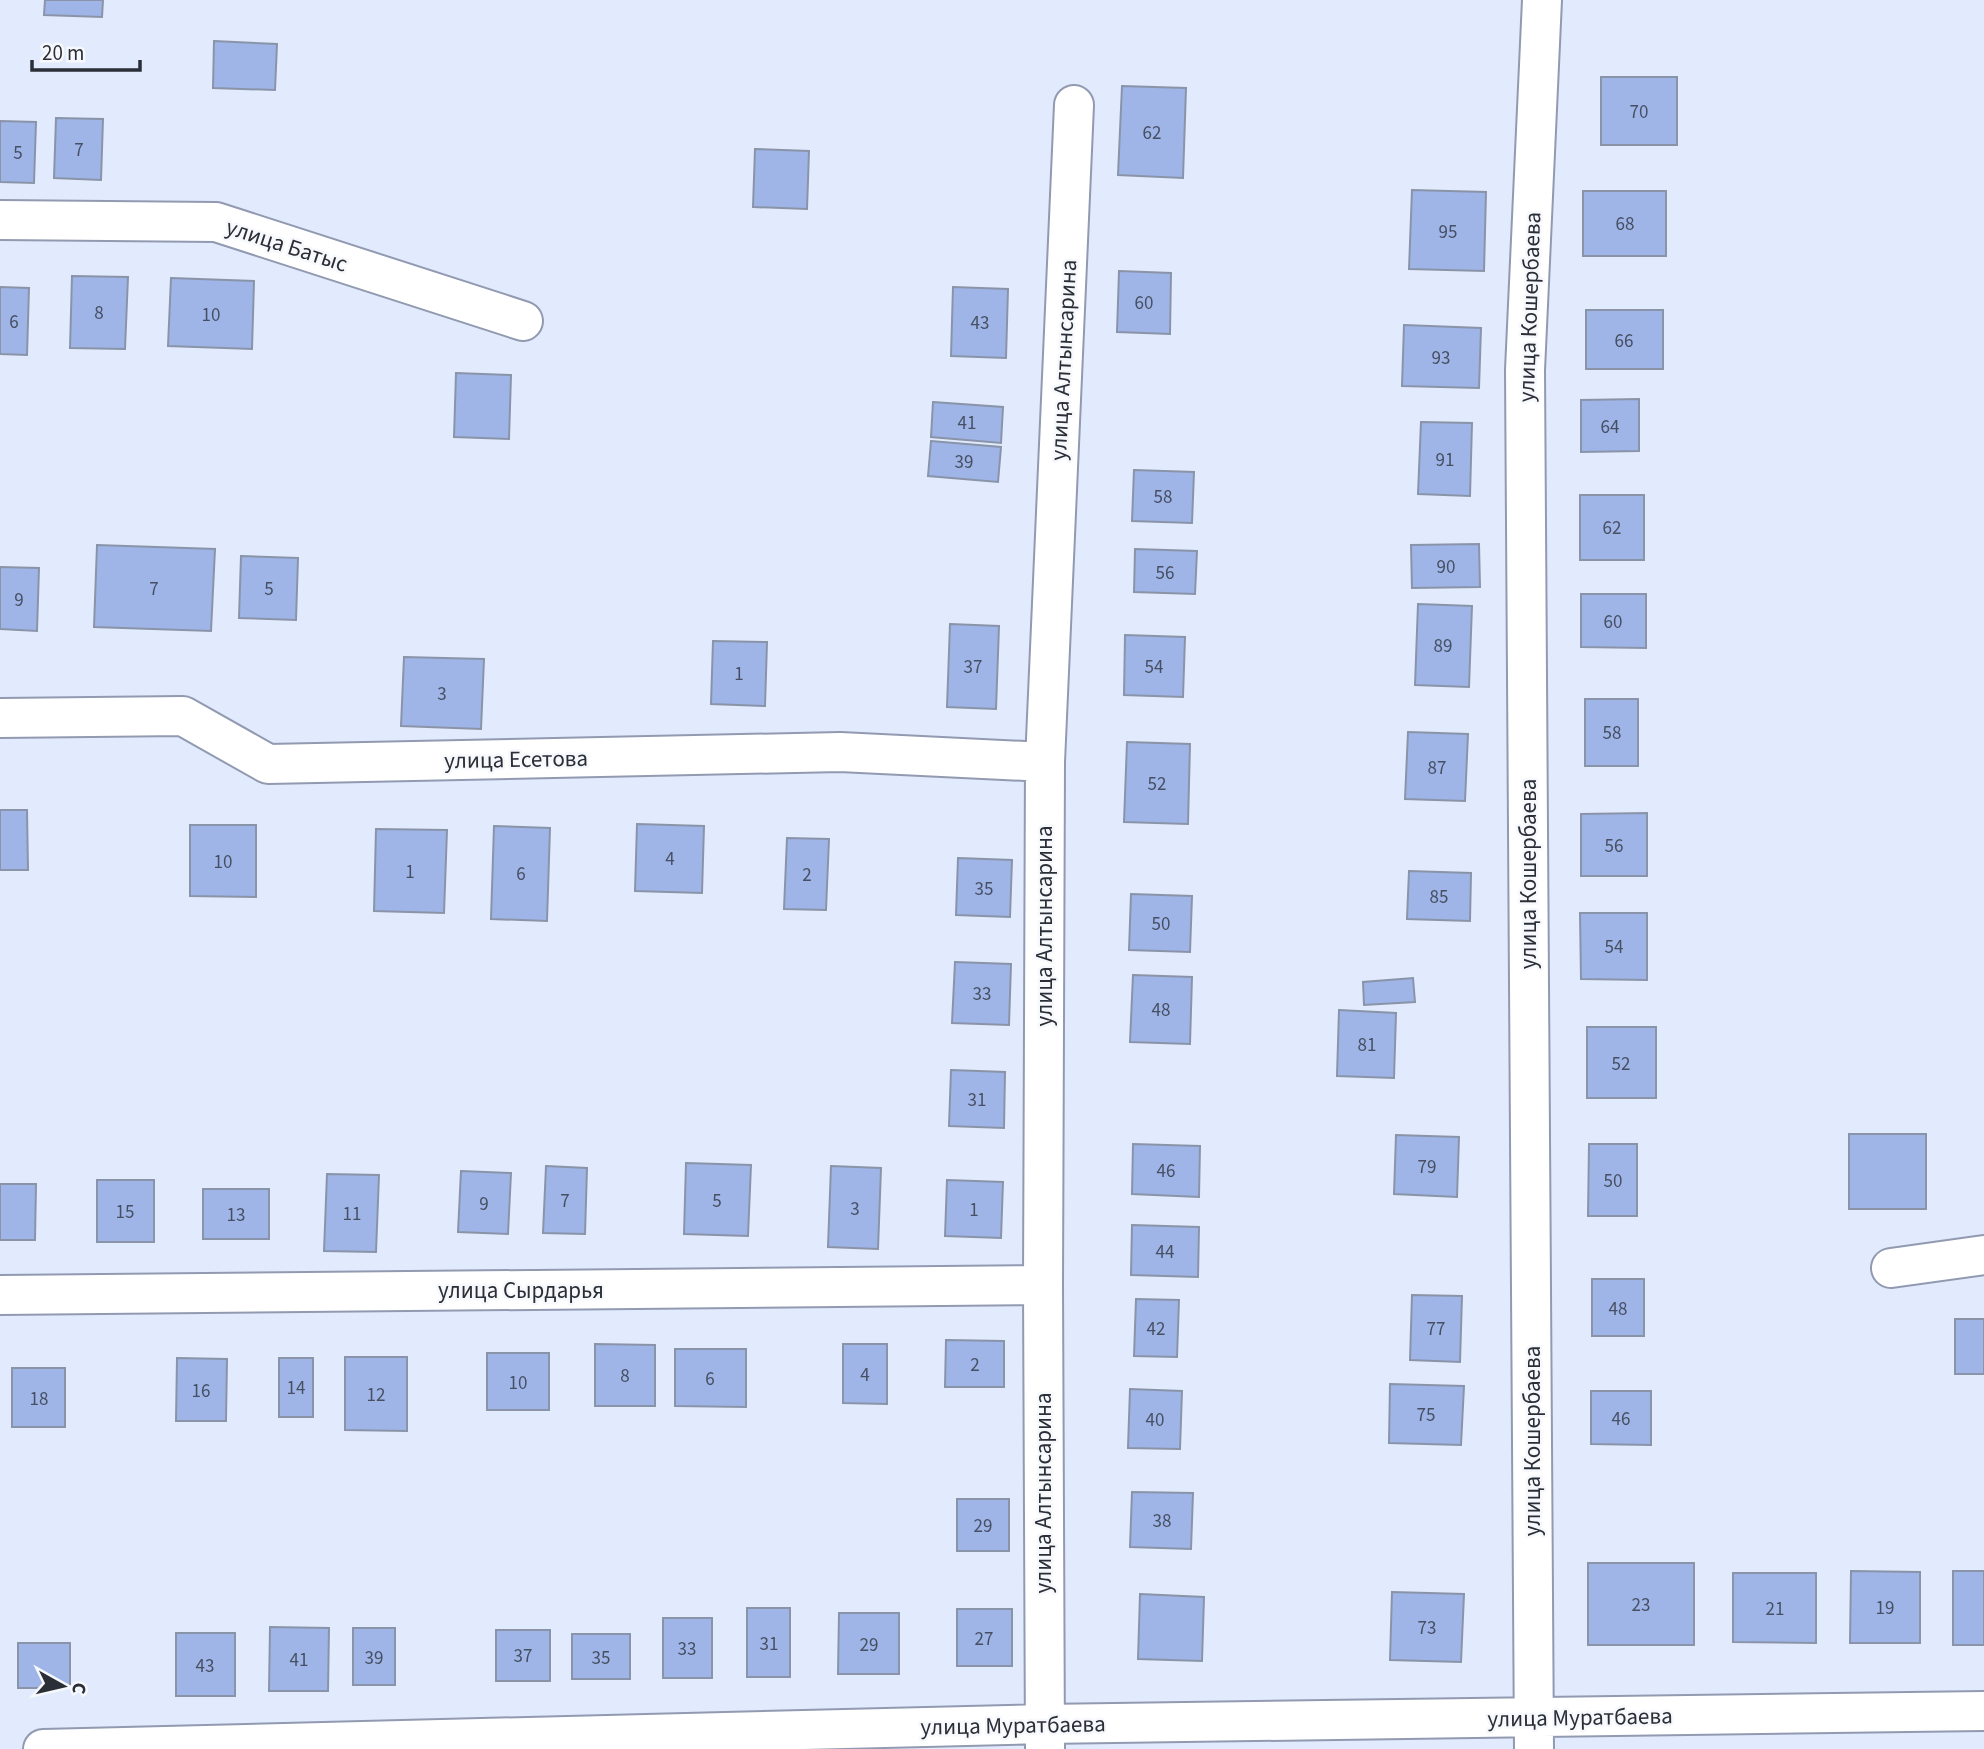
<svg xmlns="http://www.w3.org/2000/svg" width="1984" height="1749" font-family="'Source Sans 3',sans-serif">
<rect width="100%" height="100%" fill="#e2ebfd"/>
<!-- building -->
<path fill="#9fb5e8" stroke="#8a94a9" stroke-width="2" d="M45,0h58l-1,17 -58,-2z
M214,41l63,3 -2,46 -62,-2z
M1601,77h76v68h-76z
M1122,86l64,2 -3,90 -65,-3z
M56,118l47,1 -2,61 -47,-2z
M0,121l36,1 -2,61 -34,-1z
M755,149l54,2 -2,58 -54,-2z
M1412,190l74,2 -2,79 -75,-2z
M1583,191h83v65h-83z
M1119,271l52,2 -1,61 -53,-2z
M72,276l56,1 -3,72 -55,-1z
M171,278l83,3 -2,68 -84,-3z
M0,287l29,1 -2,67 -27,-1z
M953,287l55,2 -2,69 -55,-2z
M1586,310h77v59h-77z
M1404,325l77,3 -2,60 -77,-2z
M456,373l55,2 -2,64 -55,-2z
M1639,399v52l-58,1v-52z
M933,402l70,5 -2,36 -70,-6z
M1421,422l51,1 -2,73 -52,-2z
M931,441l70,6 -3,35 -70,-6z
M1134,470l60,2 -2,51 -60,-2z
M1580,495h64v65h-64z
M1479,544l1,43 -68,1 -1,-43z
M97,545l118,4 -4,82 -117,-4z
M1135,549l62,2 -2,43 -61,-2z
M241,556l57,2 -2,62 -57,-2z
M0,567l39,1 -2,63 -37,-2z
M1581,594h65v54l-65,-1z
M1418,604l54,2 -3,81 -54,-2z
M950,624l49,2 -3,83 -49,-2z
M1125,635l60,2 -2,60 -59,-2z
M713,641l54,1 -2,64 -54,-2z
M404,657l80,2 -3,70 -80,-3z
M1585,699h53v67h-53z
M1408,732l60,2 -3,67 -60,-2z
M1127,742l63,2 -2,80 -64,-2z
M0,810h27l1,60h-28z
M1647,813v63h-66v-62z
M637,824l67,2 -2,67 -67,-2z
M190,825h66v72l-66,-1z
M494,826l56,2 -3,93 -56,-2z
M376,829l71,1 -3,83 -70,-2z
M787,838l42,1 -3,71 -42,-1z
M958,858l54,2 -2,57 -54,-2z
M1409,871l62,2 -1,48 -63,-2z
M1131,894l61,2 -2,56 -61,-2z
M1580,913h67v67l-66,-1z
M955,962l56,2 -2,61 -57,-2z
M1133,975l59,2 -2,67 -60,-2z
M1413,978l2,24 -51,3 -1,-23z
M1339,1010l57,3 -2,65 -57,-2z
M1587,1027h69v71h-69z
M951,1070l54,2 -1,56 -55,-2z
M1849,1134h77v75h-77z
M1396,1135l63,2 -2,60 -63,-3z
M1133,1144l67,2 -1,51 -67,-3z
M1589,1144h48v72h-49z
M686,1163l65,2 -3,71 -64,-2z
M546,1166l41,2 -2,66 -42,-1z
M831,1166l50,2 -3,81 -50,-2z
M461,1171l50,2 -3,61 -50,-2z
M327,1174l52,1 -3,77 -52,-1z
M97,1180h57v62h-57z
M947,1180l56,2 -2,56 -56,-2z
M0,1184h36l-1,56h-35z
M203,1189h66v50h-66z
M1132,1225l67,2 -1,50 -67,-2z
M1592,1279h52v57h-52z
M1412,1295l50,1 -2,66 -50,-2z
M1136,1299l43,1 -2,57 -43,-1z
M1955,1319h29v55h-29z
M946,1340l58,1v46h-59z
M595,1344l60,1v61h-60z
M843,1344h44v60l-44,-1z
M675,1349h71v58l-71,-1z
M487,1353h62v57h-62z
M345,1357h62v74l-62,-1z
M177,1358l50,1 -1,62h-50z
M279,1358h34v59h-34z
M12,1368h53v59h-53z
M1390,1384l74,2 -3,59 -72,-2z
M1130,1389l52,2 -2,58 -52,-1z
M1591,1391h60v54l-60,-1z
M1132,1492l61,1 -2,56 -61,-2z
M957,1499h52v52h-52z
M1588,1563h106v82h-106z
M1851,1571l69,1v71h-70z
M1953,1571h31v74h-31z
M1733,1573h83v70l-83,-1z
M1392,1592l72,2 -3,68 -71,-2z
M1140,1594l64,3 -2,64 -64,-2z
M747,1608h43v69h-43z
M957,1609h55v57h-55z
M839,1613h60v61h-61z
M663,1618h49v60h-49z
M270,1627l59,1 -1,63h-59z
M353,1628h42v57h-42z
M496,1630h54v51h-54z
M176,1633h59v63h-59z
M572,1634h58v45h-58z
M18,1643h52v45h-52z"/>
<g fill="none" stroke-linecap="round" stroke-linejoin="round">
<!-- minor casing -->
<g stroke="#919ab0" stroke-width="42">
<path id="minor" d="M0,220l216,2 307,99
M0,718l183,-2 85,48 572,-12 205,10
M1891,1268l93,-13
M0,1295l1043,-10
M43,1749l1001,-25 940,-13
M1045,1749l-2,-464 2,-523 29,-657
M1534,1749l-9,-1379 17,-370"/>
</g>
<!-- minor -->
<use href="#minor" stroke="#fff" stroke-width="38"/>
</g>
<g text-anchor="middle" stroke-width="5" stroke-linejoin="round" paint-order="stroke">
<!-- number labels -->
<g font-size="19" fill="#475063">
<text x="1639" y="118">70</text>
<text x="1152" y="139">62</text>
<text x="79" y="156">7</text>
<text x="18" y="159">5</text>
<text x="1625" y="230">68</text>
<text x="1448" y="238">95</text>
<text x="1144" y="309">60</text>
<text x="99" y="319">8</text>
<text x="211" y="321">10</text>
<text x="14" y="328">6</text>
<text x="980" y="329">43</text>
<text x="1624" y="347">66</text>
<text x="1441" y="364">93</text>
<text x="967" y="429">41</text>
<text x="1610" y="433">64</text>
<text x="1445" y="466">91</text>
<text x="964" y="468">39</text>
<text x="1163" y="503">58</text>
<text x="1612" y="534">62</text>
<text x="1446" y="573">90</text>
<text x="1165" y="579">56</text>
<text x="154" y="595">7</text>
<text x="269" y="595">5</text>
<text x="19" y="606">9</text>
<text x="1613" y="628">60</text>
<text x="1443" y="652">89</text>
<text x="973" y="673">37</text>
<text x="1154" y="673">54</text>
<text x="739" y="680">1</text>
<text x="442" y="700">3</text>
<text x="1612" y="739">58</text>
<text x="1437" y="774">87</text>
<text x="1157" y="790">52</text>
<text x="1614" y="852">56</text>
<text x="670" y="865">4</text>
<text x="223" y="868">10</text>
<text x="410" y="878">1</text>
<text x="521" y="880">6</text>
<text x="807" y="881">2</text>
<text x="984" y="895">35</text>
<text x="1439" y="903">85</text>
<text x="1161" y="930">50</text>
<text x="1614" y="953">54</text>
<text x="982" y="1000">33</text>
<text x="1161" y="1016">48</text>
<text x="1367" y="1051">81</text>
<text x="1621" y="1070">52</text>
<text x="977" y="1106">31</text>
<text x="1427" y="1173">79</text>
<text x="1166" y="1177">46</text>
<text x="1613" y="1187">50</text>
<text x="565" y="1207">7</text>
<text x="717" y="1207">5</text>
<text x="484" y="1210">9</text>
<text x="855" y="1215">3</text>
<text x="974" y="1216">1</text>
<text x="125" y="1218">15</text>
<text x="352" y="1220">11</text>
<text x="236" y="1221">13</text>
<text x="1165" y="1258">44</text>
<text x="1618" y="1315">48</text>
<text x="1156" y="1335">42</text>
<text x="1436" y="1335">77</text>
<text x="975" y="1371">2</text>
<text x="865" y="1381">4</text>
<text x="625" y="1382">8</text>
<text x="710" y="1385">6</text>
<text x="518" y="1389">10</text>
<text x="296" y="1394">14</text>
<text x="201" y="1397">16</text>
<text x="376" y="1401">12</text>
<text x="39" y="1405">18</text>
<text x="1426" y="1421">75</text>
<text x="1621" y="1425">46</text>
<text x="1155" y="1426">40</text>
<text x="1162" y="1527">38</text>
<text x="983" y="1532">29</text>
<text x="1641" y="1611">23</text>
<text x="1885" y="1614">19</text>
<text x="1775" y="1615">21</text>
<text x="1427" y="1634">73</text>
<text x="984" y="1645">27</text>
<text x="769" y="1650">31</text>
<text x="869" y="1651">29</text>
<text x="687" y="1655">33</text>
<text x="523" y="1662">37</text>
<text x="374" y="1664">39</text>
<text x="601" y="1664">35</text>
<text x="299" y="1666">41</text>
<text x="205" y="1672">43</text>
</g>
<!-- street labels -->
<g font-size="23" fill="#2a2e37" stroke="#f6f8fc">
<text transform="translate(287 245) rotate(18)" y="8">улица Батыс</text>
<text transform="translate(1529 307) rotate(-88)" y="8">улица Кошербаева</text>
<text transform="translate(1063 360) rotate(-87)" y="8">улица Алтынсарина</text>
<text transform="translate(516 759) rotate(-1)" y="8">улица Есетова</text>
<text transform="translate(1528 874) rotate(-90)" y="8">улица Кошербаева</text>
<text transform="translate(1044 926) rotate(-90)" y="8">улица Алтынсарина</text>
<text x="521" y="1298">улица Сырдарья</text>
<text transform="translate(1532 1441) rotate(-90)" y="8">улица Кошербаева</text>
<text transform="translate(1043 1493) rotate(-90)" y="8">улица Алтынсарина</text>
<text transform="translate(1580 1717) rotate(-1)" y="8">улица Муратбаева</text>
<text transform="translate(1013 1725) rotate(-1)" y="8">улица Муратбаева</text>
</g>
</g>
<!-- north arrow -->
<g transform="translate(63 1686) rotate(98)" stroke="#f6f8fc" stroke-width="5" paint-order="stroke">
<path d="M0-5L12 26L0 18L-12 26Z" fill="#2a2e37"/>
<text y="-10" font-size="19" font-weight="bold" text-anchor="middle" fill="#2a2e37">С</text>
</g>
<!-- scale -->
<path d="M32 60v10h108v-10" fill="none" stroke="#2a2e37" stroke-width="3.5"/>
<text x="42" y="60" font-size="21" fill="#2a2e37" stroke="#f6f8fc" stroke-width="5" paint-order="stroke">20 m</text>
</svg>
